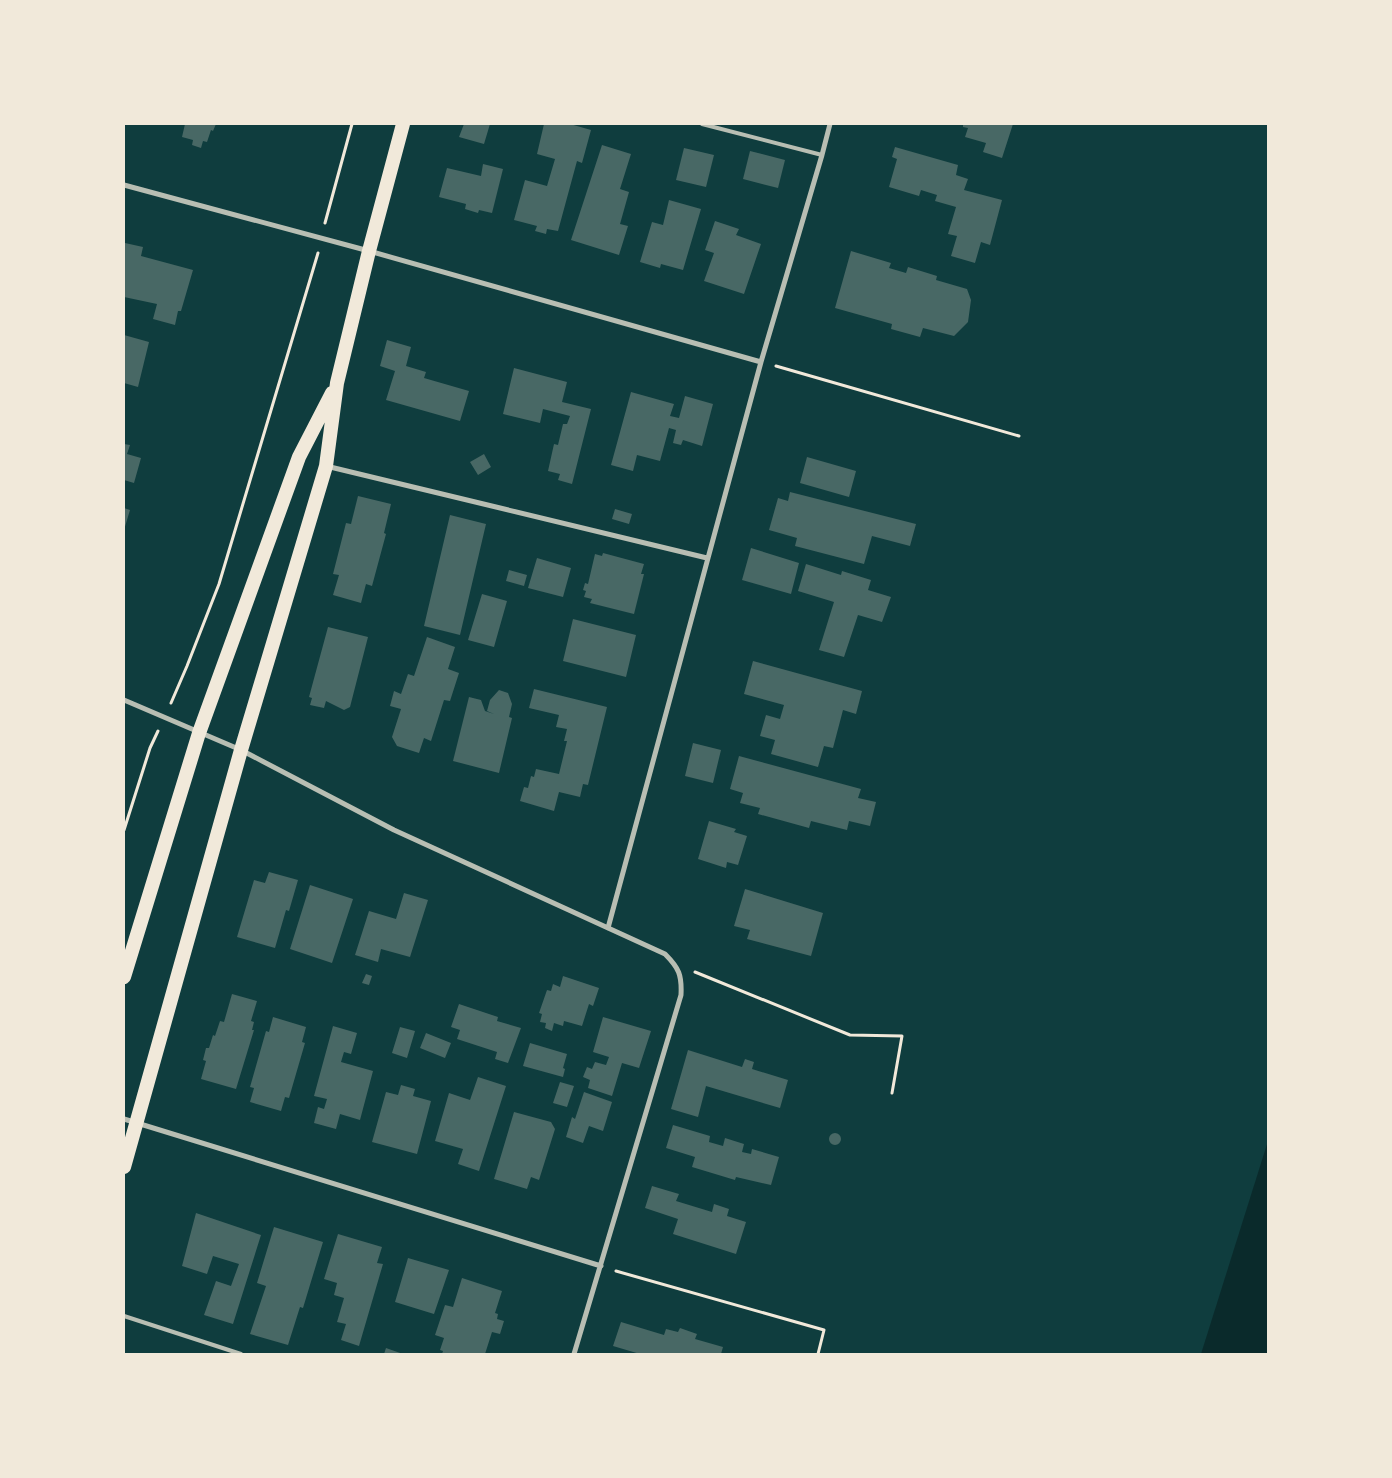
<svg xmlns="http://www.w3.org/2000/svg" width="1392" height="1478" font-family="Arial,sans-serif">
<rect width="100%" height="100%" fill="#0f3d3e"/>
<!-- water -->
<path fill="#0a2a2b" d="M1268,1141v213h-67z"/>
<!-- building -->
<path fill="#486865" d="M185,124h31l-3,7 -2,-1 -4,12 -4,-1 -2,7 -9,-3 1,-5 -11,-3z
M464,124h26l-6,20 -25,-7z
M544,124h26l21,6 -9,33 -5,-2 -19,70 -11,-2 -1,5 -11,-3 2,-5 -23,-6 11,-40 22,6 8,-27 -18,-5z
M963,124h50l-11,34 -19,-6 3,-9 -21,-6 3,-9 -5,-1z
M602,145l29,9 -11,35 9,3 -9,32 8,2 -9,29 -48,-15z
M895,147l63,18 -2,10 12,4 -4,11 38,10 -12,45 -9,-3 -6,21 -24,-7 6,-20 -9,-2 8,-27 -21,-6 2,-6 -16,-5 -2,6 -30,-9 8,-28 -5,-2z
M684,148l30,7 -8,32 -30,-7z
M750,151l35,9 -7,28 -35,-9z
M483,164l20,5 -11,44 -13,-3 -1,3 -13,-4 1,-5 -27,-7 8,-29 34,8z
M669,200l32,9 -18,61 -22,-6 -1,4 -20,-6 12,-40 11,3z
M715,221l24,8 -3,6 25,9 -17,50 -40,-13 10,-28 -9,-3z
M125,243l18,4 -2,9 52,14 -12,41h-3l-3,14 -22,-6 4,-15 -33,-7z
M851,251l40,12 -2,5 17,5 2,-6 29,9 -1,4 31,9 4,11 -3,22 -14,14 -31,-8 -3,9 -29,-8 1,-5 -57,-16z
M124,335l25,7 -11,45 -14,-4z
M387,340l24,7 -5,19 20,6 -2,6 45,13 -9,30 -74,-21 9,-29 -15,-5z
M514,368l53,14 -5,20 29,7 -19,75 -14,-4 2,-6 -12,-3 6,-27 4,1 5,-21h4l3,-8 -27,-7 -3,14 -37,-9z
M631,392l43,12 -4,12 9,2 6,-22 28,8 -11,42 -19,-6 -2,5 -8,-2 3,-13 -7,-2 -9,33 -23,-6 -4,16 -22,-6z
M124,444l6,1 -3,9 14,4 -7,25 -10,-3z
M484,454l7,13 -13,8 -8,-13z
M807,457l49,14 -7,26 -49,-14z
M790,492l126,32 -6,22 -38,-10 -8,28 -69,-18 2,-8 -28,-8 9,-32 10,3z
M358,496l33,8 -7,29 2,1 -14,52 -6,-2 -5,19 -28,-8 6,-20 -6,-1 13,-51 5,1z
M124,508l6,2 -6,20z
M615,509l17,5 -3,10 -17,-5z
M450,515l36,9 -26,111 -36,-9z
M751,548l48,15 -8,31 -49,-14z
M603,553l41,11 -3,10h3l-10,40 -44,-11 2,-4 -8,-2 2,-6 -3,-1 2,-7 3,1 7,-30 7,2z
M537,558l34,10 -8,29 -35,-9z
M806,564l35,11 1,-4 29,9 -3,10 23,7 -9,25 -24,-7 -14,42 -25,-7 15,-48 -36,-11z
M509,570l18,5 -3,11 -18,-5z
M482,594l25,7 -13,46 -26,-7z
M573,619l63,16 -10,42 -63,-16z
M328,627l40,10 -18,70 -6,3 -18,-9 -2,7 -14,-3 2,-7 -3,-1z
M427,637l28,10 -7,22 11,4 -9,28 -6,-1 -13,41 -7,-3 -5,15 -22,-7 -5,-9 9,-28 -11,-3 4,-15 7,3 7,-20 6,2z
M753,661l109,30 -6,23 -13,-4 -10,38 -9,-2 -6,21 -47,-13 4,-14 -15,-4 6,-21 14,4 4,-14 -40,-11z
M534,689l73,18 -19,78 -5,-1 -3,13 -21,-5 -5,19 -34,-10 4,-14 4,1 3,-12 3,1 2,-8 23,5 8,-33h-3l3,-12 -11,-2 3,-12 -30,-7z
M499,690l9,3 4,11 -3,13 3,1 -13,55 -46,-12 16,-64 12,3 4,11 9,3 -7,-3 3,-11z
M693,743l28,7 -8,33 -28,-7z
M739,756l122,33 -3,9 18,4 -6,24 -21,-5 -2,9 -36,-9 -2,7 -51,-14 2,-6 -20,-5 3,-10 -13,-4z
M709,821l27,8 -2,3 13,4 -9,29 -11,-3 -1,6 -28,-9z
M269,872l29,8 -9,31 -3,-1 -11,38 -38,-11 17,-57 11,3z
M310,885l43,14 -21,64 -42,-14z
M745,889l78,24 -12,43 -64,-17 3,-9 -16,-4z
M404,893l24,7 -18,57 -29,-8 -3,13 -23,-7 14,-44 27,8z
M366,974l6,2 -3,9 -7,-2z
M563,976l36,12 -6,18 -4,-2 -7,22 -18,-5 -1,5 -9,-3 -2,8 -7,-3 1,-5 -6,-1 2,-8 -3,-1 8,-23 4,1 2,-7 7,3z
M232,994l25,7 -6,20 3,1 -2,8h2l-18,59 -35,-10 5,-18 -3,-1 3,-12h3l4,-13 2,1 5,-15 4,1z
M459,1004l39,13 -1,4 24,7 -13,35 -13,-4 2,-7 -40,-13 3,-9 -9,-3z
M273,1017l33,10 -4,15 3,1 -16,55 -4,-1 -4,14 -31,-9 4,-14 -4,-1 16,-56 3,1z
M603,1017l48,14 -12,37 -17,-5 -10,33 -24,-8 2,-8 -7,-3 4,-10 5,2 3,-7 11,3 3,-8 -16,-5z
M333,1026l24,7 -6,21 -7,-2 -3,10 32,9 -13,49 -20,-6 -4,15 -22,-6 4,-16 6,2 3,-10 -13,-3z
M400,1027l15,4 -8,27 -15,-5z
M426,1033l25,10 -6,15 -25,-10z
M530,1043l37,11 -4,14 2,1 -2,8 -40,-11z
M688,1050l54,17 3,-8 9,3 -2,7 36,11 -8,28 -74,-22 -8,31 -27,-8z
M478,1077l28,9 -27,85 -21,-7 5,-15 -28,-8 14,-48 21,7z
M560,1082l14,4 -7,21 -14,-4z
M401,1085l14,4 -2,7 18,5 -14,53 -45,-12 14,-50 12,3z
M584,1092l28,10 -9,29 -14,-5 -6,17 -17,-6 6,-20 3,2z
M514,1112l37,10 4,7 -16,51 -8,-3 -4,12 -33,-10z
M673,1125l37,11 -1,6 14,4 2,-8 19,6 -2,8 9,2 1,-5 27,8 -8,28 -35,-8 -1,3 -43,-13 3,-10 -29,-9z
M829 1139a6 6 0 1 1 12 0a6 6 0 1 1-12 0Z
M652,1186l27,8 -3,7 36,11 2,-8 15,5 -2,7 19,6 -10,32 -63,-20 5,-15 -33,-11z
M196,1213l65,22 -28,89 -29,-9 12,-34 15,5 8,-22 -26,-8 -6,18 -25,-8z
M274,1227l49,15 -20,66 -3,-1 -12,38 -38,-11 16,-48 -9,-3z
M338,1234l44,13 -5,16 6,1 -24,82 -18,-6 5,-16 -9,-2 7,-24 -10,-3 3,-12 -13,-4z
M408,1258l41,12 -15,44 -39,-12z
M462,1278l40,13 -7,22 3,1 -1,5 7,2 -4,13 -8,-2 -7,22h-43l1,-3 -3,-1 4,-12 -9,-3 10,-30 8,2z
M621,1322l43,13 2,-6 12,3 2,-4 17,6 -2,5 28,8 -2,7h-81l-27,-8z
M386,1348l17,6h-19z"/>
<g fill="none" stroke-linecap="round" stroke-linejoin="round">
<!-- path -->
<path stroke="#f1e9da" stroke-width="3" d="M325,223l27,-99
M776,366l243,70
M171,703l16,-37 32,-82 99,-331
M124,830l26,-82 8,-17
M695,972l155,63 52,1 -10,57
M616,1271l208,59 -6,24"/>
<!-- service -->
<path stroke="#b8beb3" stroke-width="4" d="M702,124l120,31
M124,1316l117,38"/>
<!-- minor -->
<path stroke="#b8beb3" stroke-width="5" d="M124,185l245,66 392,111
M326,466l381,92
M124,700l117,50 153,80 271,124c14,14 17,21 16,41l-107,359
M608,928l153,-566 61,-207 8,-31
M124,1119l477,147"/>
<!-- trunk -->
<path stroke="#f1e9da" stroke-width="14" d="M124,977l75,-244 100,-276 33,-64
M124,1167l117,-417 85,-284 11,-83 32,-132 34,-127"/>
</g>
<!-- border -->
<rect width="1392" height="1478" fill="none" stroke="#f1e9da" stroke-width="250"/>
</svg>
